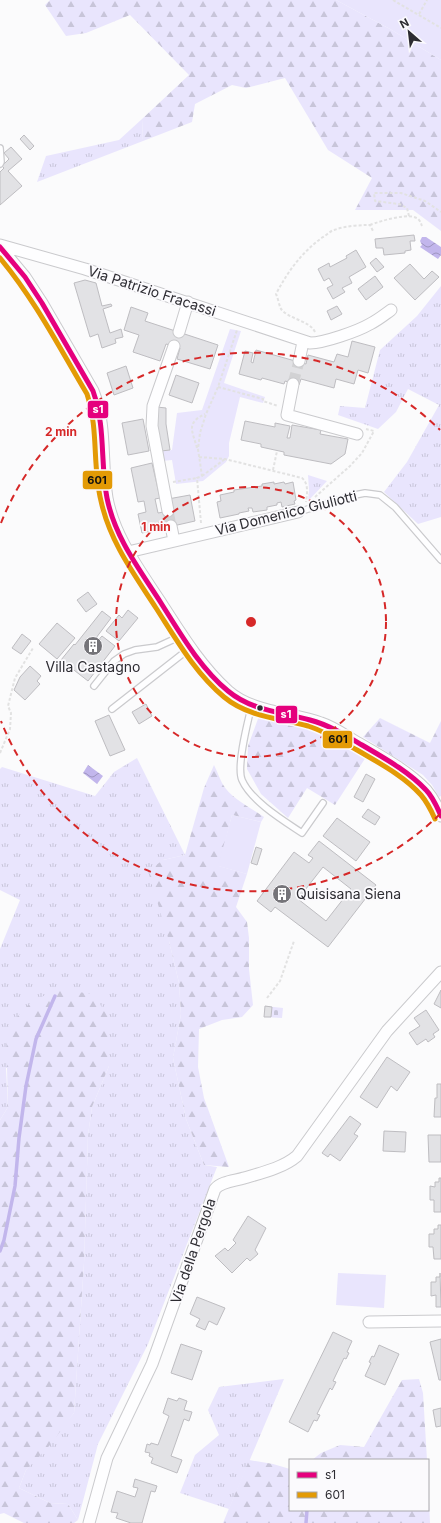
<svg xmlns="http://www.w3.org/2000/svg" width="441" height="1523" font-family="Inter,sans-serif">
<defs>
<pattern id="grass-tufts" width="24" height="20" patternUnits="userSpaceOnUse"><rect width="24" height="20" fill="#e9e5fd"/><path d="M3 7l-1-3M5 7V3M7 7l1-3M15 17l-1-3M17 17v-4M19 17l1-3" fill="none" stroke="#c8c5d9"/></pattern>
<pattern id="forest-firs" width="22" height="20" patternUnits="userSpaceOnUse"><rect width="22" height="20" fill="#e9e5fd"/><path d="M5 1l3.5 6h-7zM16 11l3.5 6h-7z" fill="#c8c5d9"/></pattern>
<pattern id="cemetery-stones" width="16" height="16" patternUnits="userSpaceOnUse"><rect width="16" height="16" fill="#e9e5fd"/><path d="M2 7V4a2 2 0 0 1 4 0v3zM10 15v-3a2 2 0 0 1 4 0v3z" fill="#c8c5d9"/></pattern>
<pattern id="water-waves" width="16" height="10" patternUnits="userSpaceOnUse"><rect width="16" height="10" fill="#c2b6ec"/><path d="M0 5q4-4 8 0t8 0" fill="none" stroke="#9e94c0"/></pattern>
</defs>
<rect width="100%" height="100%" fill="#fbfbfc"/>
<!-- grass -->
<path fill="url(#grass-tufts)" d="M142,119l1,22 -106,41 9,-26 73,-16z
M441,286v231l-23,7 -34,-32 23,-30 32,-57 -31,-16 -12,23 -18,17 -40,-14 2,-9 25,2 15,-58 37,-34z
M308,475l19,6 -19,20 1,-11z
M137,758l48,97 -22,5 6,81 10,42 2,31 -8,44 13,61 18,46 13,2 -69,177 -50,100 -20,76 -10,-16 -18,-1 -31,-15 7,-18 48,-57 10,-150 4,-128 4,-28 17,-41 -103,2 2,39 -8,13v-171l20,-49 -20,-10v-121l2,-2 93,29 19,-24z
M284,1379l-55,130 -49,-16 15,-38 24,-20 -11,-25 11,-23z"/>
<!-- forest -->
<path fill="url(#forest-firs)" d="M50,0h286l54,29 51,31v171l-28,-21h-58l17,-32 -44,-28 -43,-72 -39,10 -14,-3 -37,19 -3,18 -49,19 -1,-22 47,-44 -59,-60 -44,18 -20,3 -21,-31z
M259,716l48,12 26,9 33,20 -31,48 -28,-17 -19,30 -27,-24 -14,-25 1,-23z
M380,718l50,25 11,-22v75l-2,1 -7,-12 -9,-10 -60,-38z
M214,765c3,6 5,12 8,18 9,16 28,24 42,34l-3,5 -29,-7 -13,51 28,8 -11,33 11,15 2,16v31l4,36 -11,12 -20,3 -23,9 -1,38 6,31 25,69 -25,-2 -18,-46 -13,-61 8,-44 -2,-31 -10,-42 -21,-70 15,-11 22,-5 19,-67z
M56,989l37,5 16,24v48l-17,41 -4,28 -4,128 -10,150 -24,32 -24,25 -7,18 31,15 18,1 10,16 -4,3h-50l-20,-10 -4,1v-394l8,-13 -2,-78 23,-25z
M419,1379l4,14 4,67h-115l9,-7 19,-8 24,2 38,-67z
M249,1460l24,4 17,5v41h138v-31l2,44h-207z"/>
<!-- cemetery -->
<path fill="url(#cemetery-stones)" d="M265,1006l18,2 -1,10 -18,-1z"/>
<!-- park -->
<path fill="#e9e5fd" d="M336,0h105v60l-51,-31z
M230,329l11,2 -17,52 41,14 -2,6 -23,-6 -11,46v13l-3,6 -23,19 -27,3 -4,-24 -10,1 -1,-10 11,-1 5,-37 25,-3z
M232,815l29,7 -14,52 -29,-8z
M338,1273l48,2 -2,33 -48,-3z"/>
<!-- water -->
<path fill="url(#water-waves)" d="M422,237h4l15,10v8l-3,4 -18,-12 2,-2 -2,-4z
M88,765l15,11 -6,8 -14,-11z"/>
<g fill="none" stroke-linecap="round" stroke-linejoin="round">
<!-- stream -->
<path stroke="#c2b6ec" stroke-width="3.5" d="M0,1251l4,-11 11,-54 4,-48 7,-52 10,-47 19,-43
M306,1523l1,-13"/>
</g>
<!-- building -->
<path fill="#e2e2e5" stroke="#bebdc1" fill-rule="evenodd" d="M24,135l10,11 -4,4 -10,-11z
M11,147l11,12 -14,12 14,15 -22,19v-33l4,-4 -2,-2 7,-7 -5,-6z
M414,235l1,6h-5l1,9 -6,1v2l-21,2 -1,-7h-7l-1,-9z
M356,250l10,17 -17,10 3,6 -10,5 3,4 -12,7 -6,-11 6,-3 -4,-7 -5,3 -6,-12 11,-6 1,4 17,-9 -1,-2z
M376,258l8,9 -7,5 -7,-9z
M410,264l14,15 8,-8 7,6 -24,23 -21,-22z
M375,276l8,11 -17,13 -8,-11z
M85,280l11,3 6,23 9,-2 1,2 -9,3 7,24 11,-4 2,8 -8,2 1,4 -14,5 -4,-14 -8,3 -16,-54z
M337,306l5,8 -11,6 -4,-9z
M131,307l17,6 -3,8 73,24 -8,24 -33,-10 3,-11 -14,-4 -6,17 -27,-9 6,-17 -15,-5z
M352,341l23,6 -7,26 -10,-3 -4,14 -18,-5 -2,9 -33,-9 -2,6 -14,-4 -1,3 -22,-6 -1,2 -22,-6 6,-23 8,2 -2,9 2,1 3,-13 50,14 2,-9 26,7 3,-8 11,3z
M126,366l7,22 -19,7 -7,-22z
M176,375l23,8 -7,20 -23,-8z
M157,407l9,1v16l4,26 -9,1 -4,-26z
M143,419l6,32 -21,4 -6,-32z
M245,421l30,6v-4l15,3 -3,12h3l2,-13 29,5 -1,4 28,5 -3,15 -14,10 -47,-9v-3l-23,-5v-3l-20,-4z
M152,463l8,35 -5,1 3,14 12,-2 -2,-12 22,-4 5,26 -53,12 -4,-19 8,-2 -2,-11 -6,1 -7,-34z
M274,482v2l10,-2 1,2 8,-2 3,18 -2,1 1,3 -13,3 -1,-5 -4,1v2l-10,2v3l-14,2 -1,-4h-4l1,3 -10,2v1l-19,4 -3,-16 4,-1 -1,-6 14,-3v-2l28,-4v-2z
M88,592l9,12 -11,8 -9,-12z
M128,610l10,8 -19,23 -13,-10 13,-16 3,3z
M102,611l9,7 -18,24 2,2 7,-8 13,10 -27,35 -27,-21 13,-16 1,1z
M57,623l18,15 -18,21 -18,-15z
M22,634l9,7 -10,13 -9,-6z
M30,666l11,10 -4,5 3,3 -15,16 -11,-10 6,-13z
M146,704l6,12 -13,8 -7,-12z
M109,715l16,35 -15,6 -15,-35z
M366,774l9,5 -12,23 -9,-5z
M368,809l12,8 -5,8 -13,-8z
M337,818l33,24 -14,19 -33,-25z
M319,841l57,44 -48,62 -53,-40 -4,5 -14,-11 37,-49 15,11 4,-5 -5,-3zM323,867l28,22 -25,32 -28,-22z
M256,847l6,2 -5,16 -6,-2z
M441,990v18l-7,-4z
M265,1006l7,1 -1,10h-7z
M426,1010l13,20 -6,4 2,3 -7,5 -2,-3 -9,6 -8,-12 11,-7 -6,-8z
M387,1057l23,15 -13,19 -6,-5 -14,22 -17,-11z
M437,1084h4v33h-7l1,-19h2z
M350,1116l11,8 -7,10 4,2 -18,25 -10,-7 -2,3 -6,-4z
M384,1131l22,1 -1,20 -22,-1z
M428,1135h13v27h-12z
M439,1178h2v34h-7v-12h-4v-14l5,1v-5h4z
M248,1216l18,12 -11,22 3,4 -8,7 -3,-3 -15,15 -17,-17 10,-8 3,3 8,-8 -3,-3z
M438,1225h3v34h-7l-1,-12h-4v-13h5v-5h4z
M440,1273l1,34h-5v-12l-5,1v-14h5v-5h4z
M197,1297l28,11 -8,17 -8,-4 -4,9 -9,-4 4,-7 -10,-5z
M333,1332l19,9 -5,11 2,1 -3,6 -2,-1 -11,23 3,1 -4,8 -2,-2 -13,26 3,1 -3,6 -3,-1 -6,12 -19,-10z
M441,1339v41h-2l-9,-38z
M181,1344l21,7 -10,29 -21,-7z
M379,1345l20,9 -14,31 -20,-9 6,-13 -2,-1 3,-6 2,1z
M168,1398l9,3 2,-3 8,3 -3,9 8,2 -3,9 -5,-2 -13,37 11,4 -5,13 -26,-10 2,-5 -4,-2 1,-3 -5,-1 2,-8 3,1 1,-2 7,2 11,-29 -6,-3z
M441,1408v18l-5,1 -3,-17z
M135,1479l22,7 -2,6 -4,-1 -9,32h-11l-15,-5 2,-5 -7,-1 6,-21 18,6 3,-9 -5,-1z"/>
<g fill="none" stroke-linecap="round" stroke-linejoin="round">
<!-- minor-tunnel -->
<path stroke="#d2d2d4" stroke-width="11" stroke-dasharray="11 5.5" stroke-linecap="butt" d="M293,384l6,-23
M168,511l3,15"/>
<!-- service casing -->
<g stroke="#cacacd" stroke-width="8">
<path id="service" d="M0,148l1,14 -1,2
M298,512l57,-17 10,-2 15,2 15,12 46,53
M94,686l20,-25 10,-7 11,-4 22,-3 24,-11
M252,704c-4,17 -16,62 -10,76 9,21 42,41 60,53l21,-30
M112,709l78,-61"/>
</g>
<!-- minor casing -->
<g stroke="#cacacd" stroke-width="13">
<path id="minor" d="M0,245l85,24 225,74c14,0 48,-12 60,-19 8,-4 14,-9 21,-14
M0,247l25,30 17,26 51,88c14,34 8,71 14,107 7,38 31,70 52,102 20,31 41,66 69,91 25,22 63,21 93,32 12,4 22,11 32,17 24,14 54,30 73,50 6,7 11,16 15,26
M179,332l9,-30
M299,361l4,-19
M293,384l-6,31 70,19
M168,511l-16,-85 1,-20 21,-60
M171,526l3,15
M128,552l170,-40
M369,1322l72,-1
M89,1523l18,-65 45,-94 63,-175c7,-8 20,-8 29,-11 17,-5 39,-10 53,-22l90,-125 54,-59"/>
</g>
<!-- path -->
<path stroke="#e2e2e2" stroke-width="2" stroke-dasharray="3 2" stroke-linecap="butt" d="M393,0l48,28
M419,14l8,-14
M409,216l-2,-8 -8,-4 -24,-3 -1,-8h27l24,8 16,11
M370,225c10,-4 43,-14 49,-5 2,2 2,4 3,6
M315,332c-6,-12 -25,-12 -34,-23 -2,-4 -3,-11 -5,-15 12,-23 26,-42 47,-57 4,-2 7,-6 11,-7 11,-4 25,-5 36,-5l3,6
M218,387l45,12v2l15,5
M197,448c-5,-18 -11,-25 8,-34
M199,457l26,2 77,19c7,6 5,16 4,24
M273,470l4,-19
M202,476l23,-17
M173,482l24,-4
M315,497l35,-31 12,-13 12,-22 -8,-2
M201,523l-4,-45 5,-2 -4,-27 2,-16 6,-19 12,-27 19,-57
M0,753l10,-24 1,-16 -3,-7 7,-28 18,-30
M267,998l13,-17 14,-40"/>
<!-- service -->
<use href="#service" stroke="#fefeff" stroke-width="5.5"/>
<!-- minor -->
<use href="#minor" stroke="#fefeff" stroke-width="11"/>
<!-- bus-1 casing -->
<g stroke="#fbfafd" stroke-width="8">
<path id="bus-1" d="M0,247l25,30 17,26 51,88c13,37 7,71 14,107 8,40 33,72 54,105 19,30 39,65 67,88 24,20 54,21 82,29 19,5 35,15 52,25 22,13 46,26 64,45 7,7 11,17 15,26"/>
</g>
<!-- bus-2 casing -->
<g stroke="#fbfafd" stroke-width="8">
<path id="bus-2" d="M0,258c35,42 59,89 87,136 12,37 5,71 14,107 9,41 33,73 55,107 20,31 39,65 68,89 24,20 55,21 84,29 18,6 33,15 49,24 22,13 47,26 64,45 6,7 10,15 14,24"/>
</g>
<!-- bus-1 -->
<use href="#bus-1" stroke="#e5007d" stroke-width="5"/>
<!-- bus-2 -->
<use href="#bus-2" stroke="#e39a05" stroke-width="5"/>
</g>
<!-- distance rings -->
<g fill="none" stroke="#d62828" stroke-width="2" stroke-dasharray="7 5">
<circle cx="251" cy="622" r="135"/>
<path d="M440 814A269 269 0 0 1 1 721M1 523A269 269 0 0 1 440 430"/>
</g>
<!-- icons -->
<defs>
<g id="building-disc" transform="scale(1)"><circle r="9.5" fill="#757479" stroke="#fbfafd"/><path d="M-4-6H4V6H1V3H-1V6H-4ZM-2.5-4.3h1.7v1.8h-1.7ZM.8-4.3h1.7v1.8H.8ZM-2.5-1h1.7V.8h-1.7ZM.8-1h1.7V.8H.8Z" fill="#fff"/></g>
</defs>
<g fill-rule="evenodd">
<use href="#building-disc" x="93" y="646"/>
<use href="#building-disc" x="282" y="894"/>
</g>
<!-- markers -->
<circle fill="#2d2c32" stroke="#fbfafd" stroke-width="1.5" cx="260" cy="708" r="3.5"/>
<g text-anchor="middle" stroke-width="3.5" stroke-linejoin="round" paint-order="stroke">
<!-- street labels -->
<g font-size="14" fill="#2d2c32" stroke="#fbfafd">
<text transform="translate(152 291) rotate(18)" y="5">Via Patrizio Fracassi</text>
<text transform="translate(286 513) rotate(-14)" y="5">Via Domenico Giuliotti</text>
<text transform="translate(193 1251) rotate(-71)" y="5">Via della Pergola</text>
</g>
<!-- poi labels -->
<g font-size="14" fill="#2d2c32" stroke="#fbfafd">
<text x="93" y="672">Villa Castagno</text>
<text x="296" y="899" text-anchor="start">Quisisana Siena</text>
</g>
</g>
<circle cx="251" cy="622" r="6" fill="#d62828" stroke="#fbfafd" stroke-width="2"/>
<g font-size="12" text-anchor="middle" font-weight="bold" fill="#d62828" stroke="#fbfafd" stroke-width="3.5" stroke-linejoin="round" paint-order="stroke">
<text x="61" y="436">2 min</text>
<text x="156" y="531">1 min</text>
</g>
<g stroke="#fbfafd" stroke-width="1.5">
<rect x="87" y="400" width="22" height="19" rx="4" fill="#e5007d"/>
<rect x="82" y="470" width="31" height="20" rx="4" fill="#e39a05"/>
<rect x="275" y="705" width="23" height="19" rx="4" fill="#e5007d"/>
<rect x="322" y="730" width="31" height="19" rx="4" fill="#e39a05"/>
</g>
<g font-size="11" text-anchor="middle" font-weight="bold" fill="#fff">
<text x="98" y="413">s1</text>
<text x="286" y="718">s1</text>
</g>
<g font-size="11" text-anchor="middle" font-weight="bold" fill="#111">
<text x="97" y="484">601</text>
<text x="338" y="743">601</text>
</g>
<!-- legend -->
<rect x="289" y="1459" width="140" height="52" fill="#fbfafd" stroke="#a9a8ac"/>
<rect x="297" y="1472" width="20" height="6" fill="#e5007d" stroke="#a9a8ac"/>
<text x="325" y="1479" font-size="12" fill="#2d2c32">s1</text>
<rect x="297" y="1492" width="20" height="6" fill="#e39a05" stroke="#a9a8ac"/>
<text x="325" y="1499" font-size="12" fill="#2d2c32">601</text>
<!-- north arrow -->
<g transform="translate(409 32) rotate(332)" stroke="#fbfafd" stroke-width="3" paint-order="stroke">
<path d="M0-3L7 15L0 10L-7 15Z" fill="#2d2c32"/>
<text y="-6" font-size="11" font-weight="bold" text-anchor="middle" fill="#2d2c32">N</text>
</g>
</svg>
